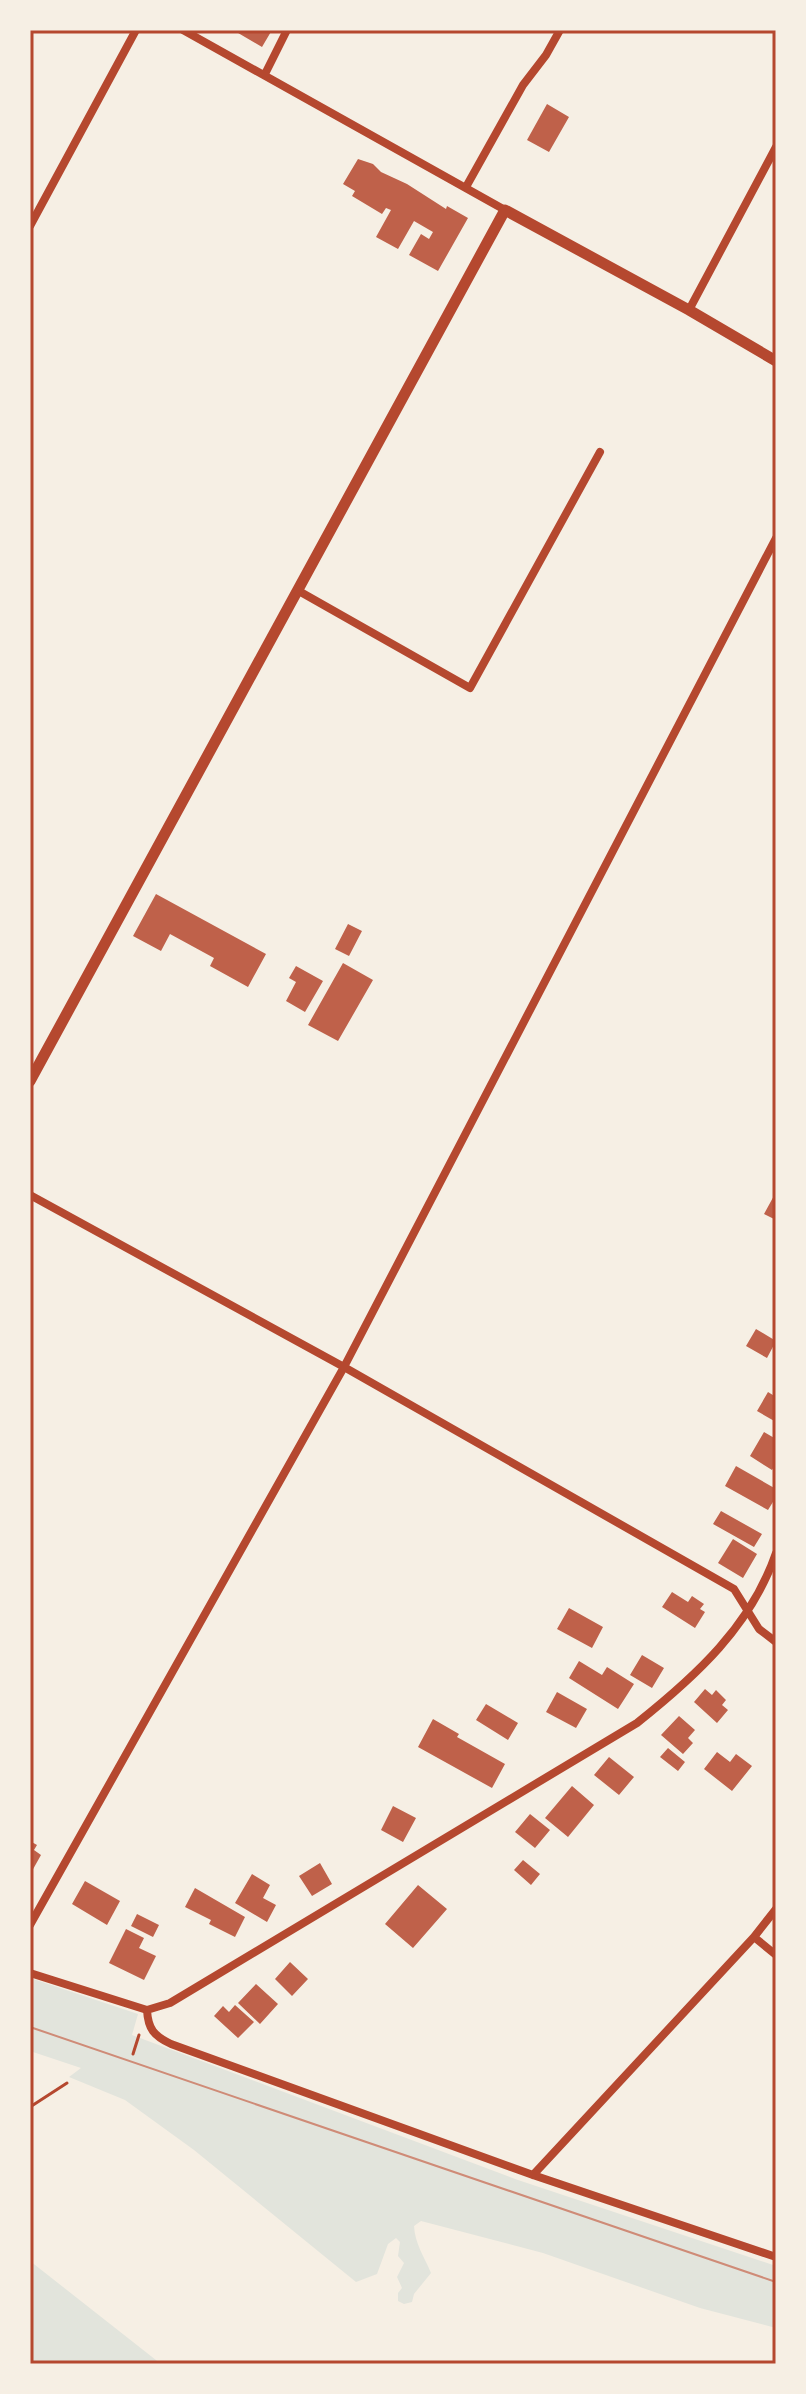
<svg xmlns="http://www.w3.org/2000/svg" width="806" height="2394" font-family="'Source Sans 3',sans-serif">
<rect width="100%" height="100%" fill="#f6efe4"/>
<!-- green -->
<path fill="#e2e4dc" d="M30,1978l108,36 -6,21 383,144 261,87v62l-76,-20 -157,-55 -122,-32 -7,5c1,18 10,30 17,47l-17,21 -2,8 -8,2 -6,-3v-8l4,-5 -5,-11 7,-14 -6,-7 2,-14 -4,-4 -8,6 -11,30 -21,8 -162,-132 -69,-50 -56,-23 12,-9 -51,-17z
M30,2261l131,103h-131z"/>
<!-- building -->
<path fill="#bf614a" d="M233,30h39l-10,17z
M547,104l22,13 -20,35 -22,-12z
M358,159l15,5 8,8 26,12 39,25 1,-3 21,12 -30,53 -29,-16 12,-21 8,5 4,-7 -19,-11 -16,28 -22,-12 15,-27 -5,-2 -4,6 -30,-18 3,-5 -12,-7z
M156,894l110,60 -18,33 -38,-21 4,-8 -44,-24 -9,17 -28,-15z
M348,924l14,7 -13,25 -14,-7z
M343,963l30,17 -35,61 -30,-16z
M296,966l27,15 -18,31 -19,-11 10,-19 -7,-4z
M776,1192v28l-12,-6z
M756,1329l20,12 -9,17 -21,-12z
M768,1392l8,5v25l-19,-11z
M764,1432l12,7v25l-4,6 -22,-14z
M736,1466l40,23v8l-8,13 -43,-24z
M721,1511l41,23 -8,13 -41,-23z
M733,1539l24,15 -14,24 -25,-15z
M672,1592l16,10 4,-6 12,8 -4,5 5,3 -10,16 -33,-21z
M569,1608l34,19 -11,21 -35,-19z
M642,1655l22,13 -12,20 -22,-13z
M579,1661l23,14 5,-8 27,17 -16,25 -49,-31z
M705,1689l7,6 4,-5 10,10 -4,5 6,5 -11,13 -23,-21z
M557,1692l30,17 -11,19 -30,-16z
M486,1704l32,19 -10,17 -32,-20z
M679,1716l16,14 -7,8 5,5 -10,11 -22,-19z
M433,1719l26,15 -2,3 48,27 -13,24 -74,-41z
M668,1748l17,14 -7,9 -18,-14z
M717,1752l13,10 6,-8 16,12 -20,25 -28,-22z
M609,1757l25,20 -15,18 -25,-20z
M572,1786l22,19 -26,32 -23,-19z
M393,1806l23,12 -13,24 -22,-12z
M530,1814l20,16 -15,18 -20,-16z
M30,1841l7,4 -3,5 7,5 -9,16z
M523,1860l17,14 -9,11 -17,-15z
M320,1863l12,21 -20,12 -13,-20z
M252,1874l18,11 -7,13 13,7 -9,17 -32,-19z
M85,1881l35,20 -13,24 -35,-21z
M418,1885l29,24 -34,39 -28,-24z
M195,1888l50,29 -10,20 -26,-13 2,-4 -26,-13z
M137,1914l22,11 -6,12 -22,-11z
M126,1929l18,9 -5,10 17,8 -12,24 -35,-17z
M290,1962l18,17 -16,17 -17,-17z
M256,1984l22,20 -18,20 -22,-21z
M235,2005l19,17 -16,16 -24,-22 9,-10 6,6z"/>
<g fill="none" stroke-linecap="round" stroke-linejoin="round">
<!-- path -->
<path stroke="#b5482f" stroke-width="3" d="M133,2054l6,-19
M30,2107l37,-24"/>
<!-- minor -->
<path stroke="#b5482f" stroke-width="8" d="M183,30l322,180
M265,74l22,-44
M466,187l57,-102 23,-30 14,-25
M30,226l106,-196
M689,310l87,-163
M297,590l173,98 130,-236
M30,1195l314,172 390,222 25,40 17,13
M30,1925l314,-558 432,-829
M754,1937l22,18
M30,1973l117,37 23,-7 467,-280c59,-47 114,-97 139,-170
M147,2010c1,19 7,26 24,34l362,131 243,82
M533,2175l221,-238 22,-28"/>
<!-- tertiary -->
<path stroke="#b5482f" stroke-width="11" d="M30,1081l475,-871 184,100 87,51"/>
<!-- tram -->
<path stroke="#cf8b77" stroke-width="2" d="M30,2027l746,255"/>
</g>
<!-- border -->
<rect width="806" height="2394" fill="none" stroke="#f6efe4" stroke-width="64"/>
<rect x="32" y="32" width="742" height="2330" fill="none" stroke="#b5482f" stroke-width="3"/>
</svg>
